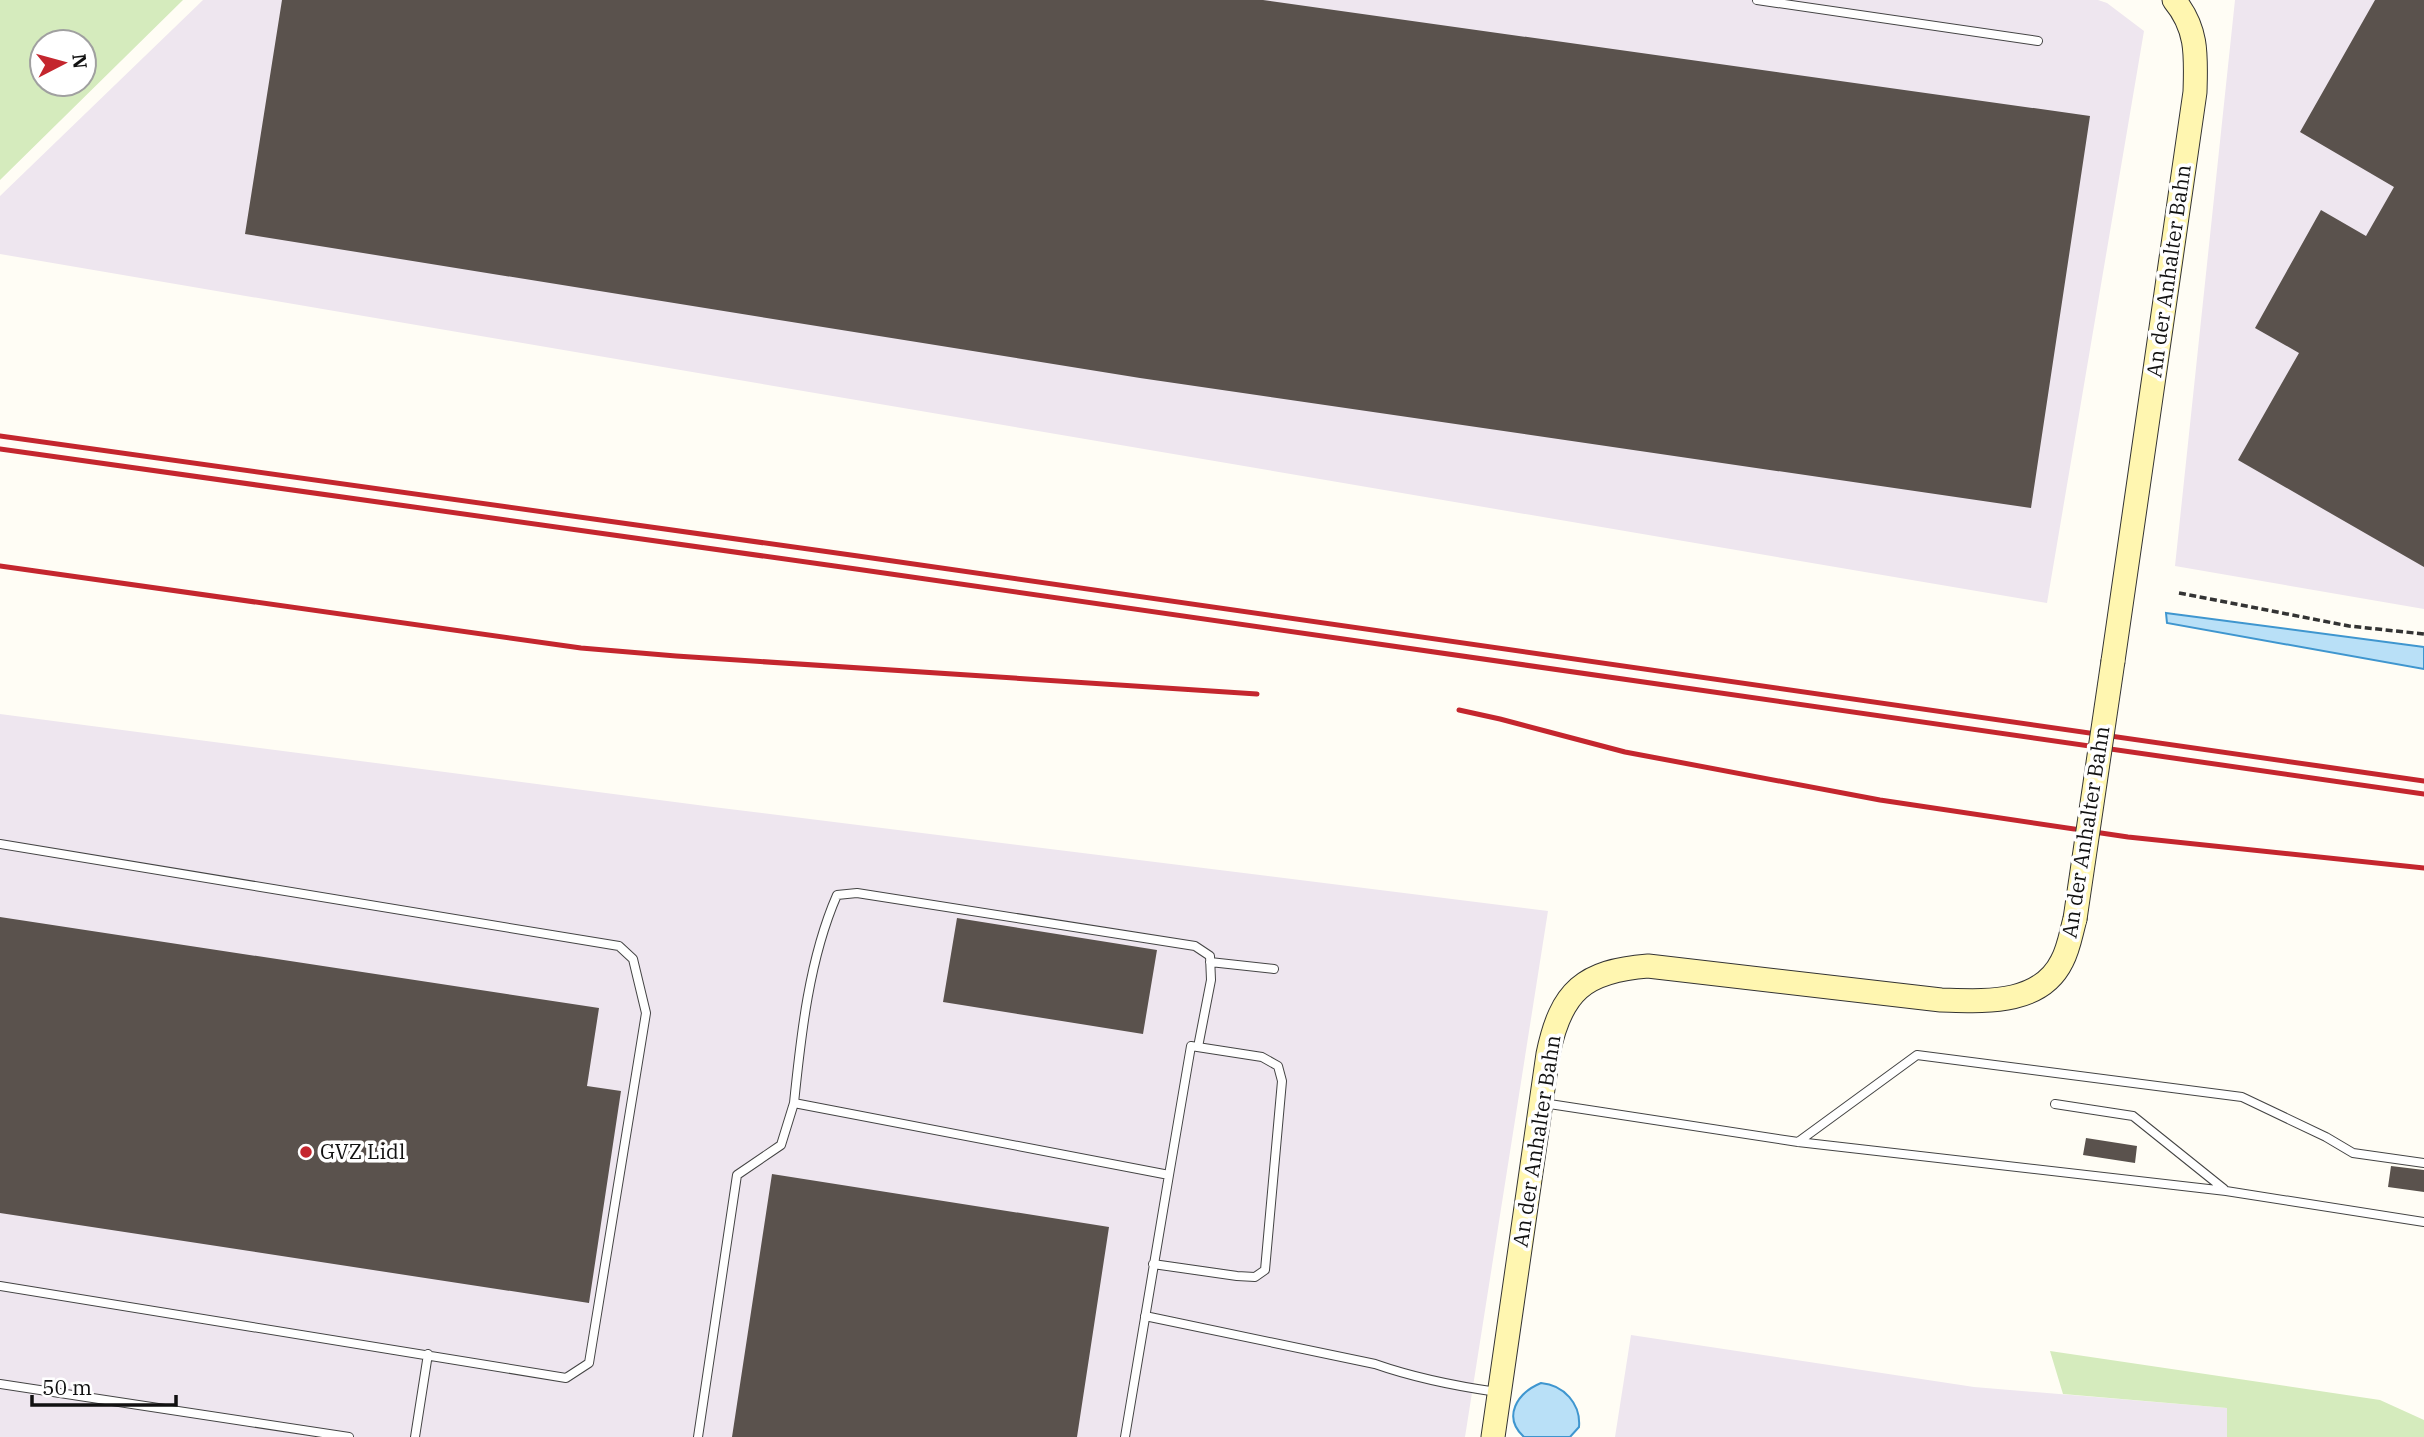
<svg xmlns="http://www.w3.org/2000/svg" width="2424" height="1437" font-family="'IBM Plex Serif',serif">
<rect width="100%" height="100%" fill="#fffdf5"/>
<!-- industrial -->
<path fill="#eee6ef" d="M203,0h1895l9,3 37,28 -97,572 -2047,-349v-58z
M2235,0h189v609l-249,-43z
M0,714l713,93 835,104 -83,526h-1465z
M1631,1335l343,52 253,21v29h-612z"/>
<!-- green -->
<path fill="#d5ebbd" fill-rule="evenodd" d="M0,0h183l-183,180zM84,42v42h-42v-42z
M2050,1351l330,49 44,20v17h-197v-29l-164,-14z"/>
<!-- water -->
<path fill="#b9e0f7" stroke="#3f96cf" stroke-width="2" d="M2166,613l258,34v22l-257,-46z
M1541,1383c23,2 40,21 38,44l-9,10h-46c-22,-20 -7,-44 17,-54z"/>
<!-- building -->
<path fill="#5a524d" d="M282,0h981l827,116 -59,392 -891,-130 -895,-144z
M2375,0h49v567l-186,-107 61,-107 -44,-25 66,-118 45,26 28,-49 -94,-55z
M0,917l599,91 -12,78 34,5 -32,212 -589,-90z
M957,918l200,32 -14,84 -200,-32z
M2086,1138l51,8 -2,17 -52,-8z
M2391,1166l33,4v22l-36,-5z
M772,1174l337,53 -32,210h-345z"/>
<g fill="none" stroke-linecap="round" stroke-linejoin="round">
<!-- lane casing -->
<g stroke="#444" stroke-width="10">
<path id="lane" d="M1757,0l281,41
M0,844l619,102 14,13 13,54 -57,350 -23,15 -566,-92
M1210,962l64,7
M794,1103c7,-68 15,-144 43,-208l20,-2 338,53 15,10 1,24 -13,67
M1543,1103l255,39 428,49 198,31
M2055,1104l78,12 91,73
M1798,1142l119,-87 325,42 84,40 27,16 71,10
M1153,1264l84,12 18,1 10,-7 17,-189 -4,-15 -16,-9 -71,-11 -22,129
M1145,1316l230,48c40,14 80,22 122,28
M0,1384l349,53
M415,1437l13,-83
M698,1437l39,-262 44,-30 13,-42 375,72 -44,262"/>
</g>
<!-- secondary casing -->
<g stroke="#333" stroke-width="25">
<path id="secondary" d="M2113,661l82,-569c1,-36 3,-63 -21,-92
M1493,1437l55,-383c13,-63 36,-83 100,-88l293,34c42,1 99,6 121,-39 7,-13 9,-28 13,-42"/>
</g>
<!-- path -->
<path stroke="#333" stroke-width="3.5" stroke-dasharray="7 3.5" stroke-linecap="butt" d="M2179,593l170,33 75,8"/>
<!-- lane -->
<use href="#lane" stroke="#fff" stroke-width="8"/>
<!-- secondary -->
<use href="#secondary" stroke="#fff6b0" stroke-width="23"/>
<!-- rail -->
<path stroke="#c4262e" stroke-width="5" d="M0,436l858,120 1566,225
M0,449l856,120 1568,225
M0,566l581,82 95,8 581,38
M1459,710l41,9 125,33 255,48 248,37 296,31"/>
<!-- secondary-bridge casing -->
<g stroke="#333" stroke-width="25" stroke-linecap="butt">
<path id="secondary-bridge" d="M2075,919l38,-258"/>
</g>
<!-- secondary-bridge -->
<use href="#secondary-bridge" stroke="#fff6b0" stroke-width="23"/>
</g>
<!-- markers -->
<circle fill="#c4262e" stroke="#fff" stroke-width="2.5" cx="306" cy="1152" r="7"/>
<g text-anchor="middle" stroke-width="7" stroke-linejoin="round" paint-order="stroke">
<!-- street labels -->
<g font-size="21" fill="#111" stroke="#fff">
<text transform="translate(2169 271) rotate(-82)" y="7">An der Anhalter Bahn</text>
<text transform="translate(2086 832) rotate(-81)" y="7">An der Anhalter Bahn</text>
<text transform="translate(1537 1141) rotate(-81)" y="7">An der Anhalter Bahn</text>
</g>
<!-- poi labels -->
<g font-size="21" fill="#111" stroke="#fff" text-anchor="start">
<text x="320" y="1159">GVZ Lidl</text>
</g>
</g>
<!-- north arrow -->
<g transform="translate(63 63) rotate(84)"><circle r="33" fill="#ffffff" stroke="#a0a0a0" stroke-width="2"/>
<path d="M0-5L12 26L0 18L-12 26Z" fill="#c4262e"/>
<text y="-10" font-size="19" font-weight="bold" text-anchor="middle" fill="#111111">N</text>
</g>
<!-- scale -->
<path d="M32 1395v10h144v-10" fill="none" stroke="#111111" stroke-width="3.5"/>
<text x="42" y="1395" font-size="21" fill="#111111" stroke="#ffffff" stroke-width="5" paint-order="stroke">50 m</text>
</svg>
